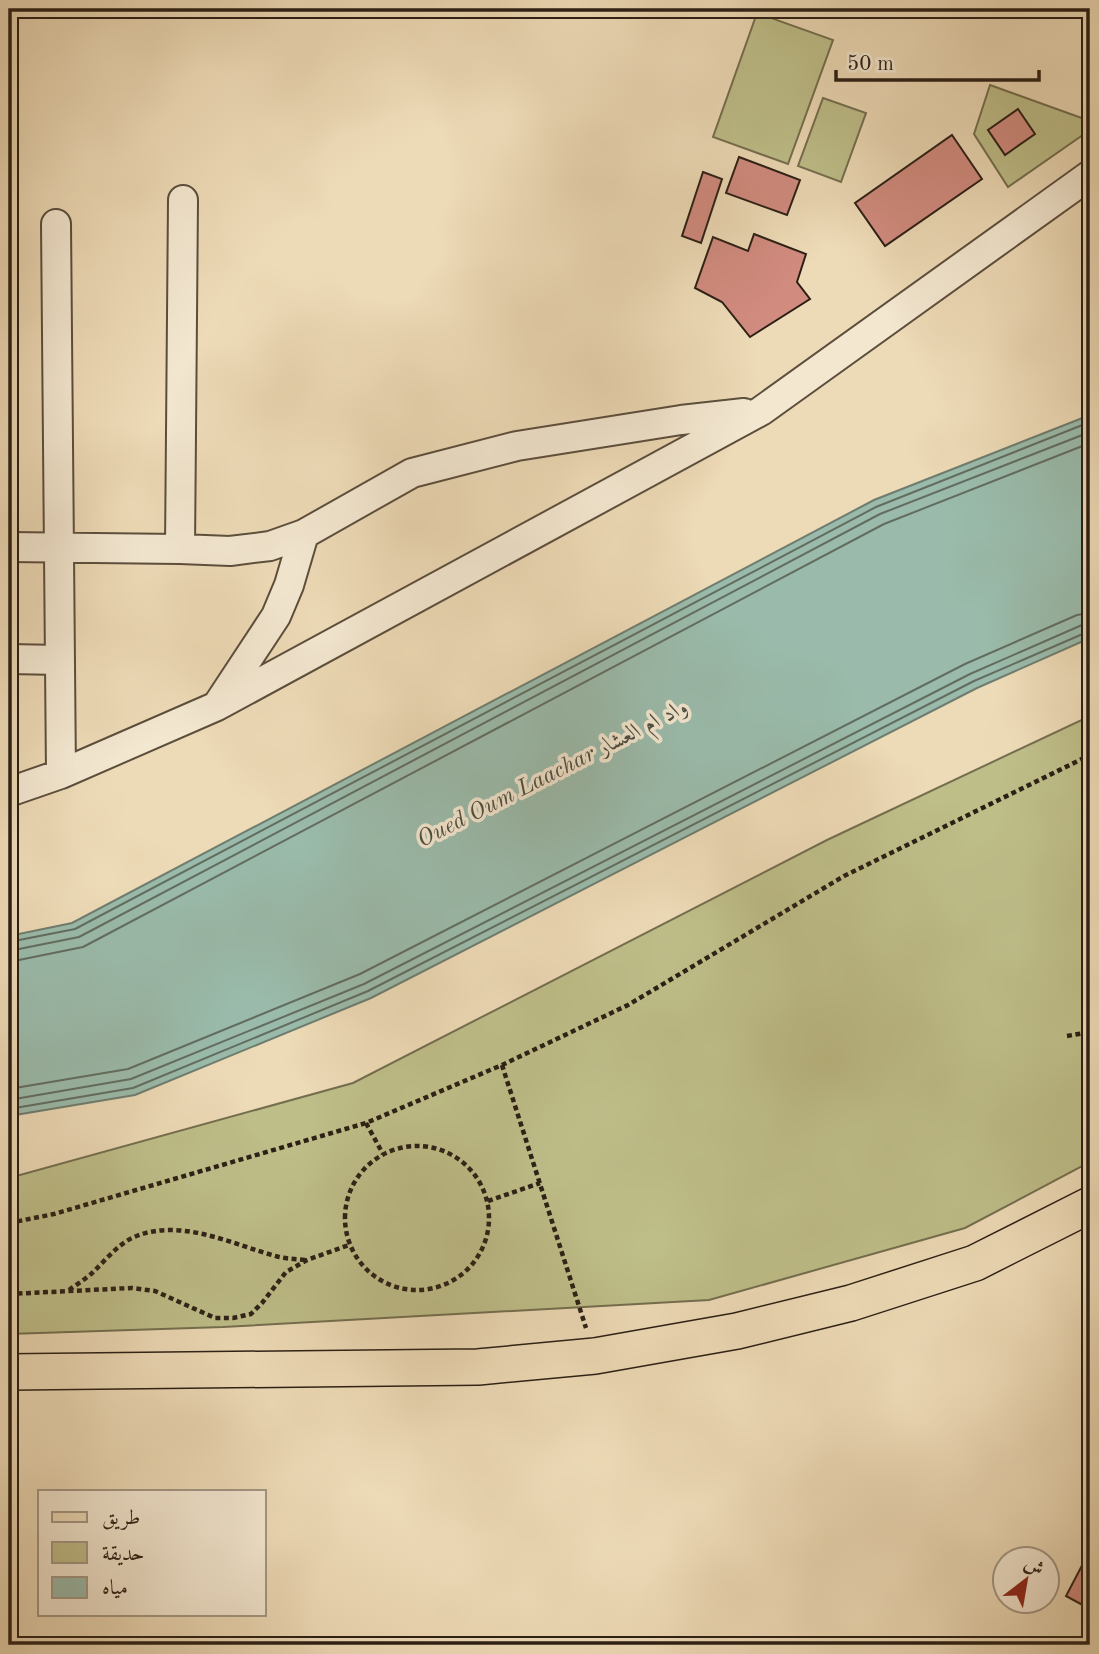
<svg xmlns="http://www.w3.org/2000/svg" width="1099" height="1654" font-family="'Old Standard TT',Amiri,serif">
<rect width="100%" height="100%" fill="#eddab6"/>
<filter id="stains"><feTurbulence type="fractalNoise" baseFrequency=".00286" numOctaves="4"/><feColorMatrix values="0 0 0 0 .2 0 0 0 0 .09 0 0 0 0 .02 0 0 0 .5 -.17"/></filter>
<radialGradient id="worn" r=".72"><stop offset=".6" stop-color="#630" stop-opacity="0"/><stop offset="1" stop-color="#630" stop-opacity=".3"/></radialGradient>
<!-- green -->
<path fill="#bebe89" stroke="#746e4f" stroke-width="2" d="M757,13l76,27 -45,124 -75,-27z
M990,85l100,36v9l-82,57 -34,-53z
M823,98l43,15 -25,69 -43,-16z
M1090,716v446l-125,66 -256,72 -486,27 -214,7v-156l344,-95 474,-243z"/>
<!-- water -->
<path fill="#9abbab" stroke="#6e7d6f" stroke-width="2" d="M1090,415v223l-113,50 -606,310 -236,97 -126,21v-180l63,-13 802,-423z"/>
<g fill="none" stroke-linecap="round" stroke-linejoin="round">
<!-- shore -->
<path stroke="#626d60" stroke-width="2" d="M9,942l66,-13 801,-422 214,-85
M9,951l70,-14 801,-423 210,-82
M9,962l74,-15 801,-423 206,-81
M9,1089l119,-20 232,-95 605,-310 112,-49 13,-2
M9,1100l122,-21 233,-95 606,-310 112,-49 8,-1
M9,1109l124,-21 235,-97 606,-310 111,-48h5"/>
</g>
<!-- building -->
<path fill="#d18b7f" stroke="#2b1f15" stroke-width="2" d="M1018,109l17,25 -30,21 -17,-25z
M952,135l30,44 -97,67 -30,-43z
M739,157l61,23 -13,35 -61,-22z
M703,172l19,7 -21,64 -19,-7z
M754,234l52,20 -9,28 13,17 -60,38 -28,-35 -27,-14 18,-51 35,14z
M1088,1554l2,2v53l-24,-13z"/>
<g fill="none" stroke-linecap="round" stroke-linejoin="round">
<!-- minor casing -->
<g stroke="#5c4e3d" stroke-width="32">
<path id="minor" d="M183,200l-3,349 50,2 40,-5 34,-12 108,-61 105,-27 164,-26 63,-7
M56,224l5,550
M9,547l171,2
M9,659l51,1
M218,704l58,-88 13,-31 15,-51
M9,792l52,-18 156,-68 544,-295 329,-236"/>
</g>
<!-- major casing -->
<g stroke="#2b1f15" stroke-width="38">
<path id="major" d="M9,1372l469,-5 117,-11 142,-25 114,-28 124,-40 115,-58"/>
</g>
<!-- path -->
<path stroke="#2b1f15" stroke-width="4.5" stroke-dasharray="5 3.5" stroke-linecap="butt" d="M1067,1036l23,-4
M502,1065l84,263
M366,1123l17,31
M345 1218a72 72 0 1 1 144 0a72 72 0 1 1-144 0Z
M488,1201l52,-18
M9,1223l45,-9 312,-91 136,-58 126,-60 216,-129 246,-121
M69,1290c7,-5 15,-10 22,-16 13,-12 25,-28 41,-36 47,-22 101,7 147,19 9,2 18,2 27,3
M9,1294l123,-6 23,3 60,27h18l18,-4 11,-11 24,-31 21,-12 42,-15"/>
<!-- minor -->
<use href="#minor" stroke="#f3e7d0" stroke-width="28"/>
<!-- major -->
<use href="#major" stroke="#eddab6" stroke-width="35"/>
</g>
<g text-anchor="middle" stroke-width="7" stroke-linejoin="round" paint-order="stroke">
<!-- water labels -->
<g font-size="23" font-style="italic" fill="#4c4e42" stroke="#f3e7d0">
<text transform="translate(552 772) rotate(-27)" y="8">Oued Oum Laachar واد ام العشار</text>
</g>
</g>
<!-- margin -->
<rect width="1099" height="1654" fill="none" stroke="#eddab6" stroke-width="35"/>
<rect x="10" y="10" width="1078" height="1633" fill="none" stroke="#2b1f15" stroke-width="3.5"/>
<rect x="18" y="18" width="1064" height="1619" fill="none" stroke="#2b1f15" stroke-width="2"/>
<!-- legend -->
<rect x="38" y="1490" width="228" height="126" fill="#f3e7d0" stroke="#a39785" stroke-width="2"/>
<rect x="52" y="1512" width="35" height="10" fill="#eddab6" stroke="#a39785" stroke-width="2"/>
<text x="102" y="1524" font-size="21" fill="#2b1f15">طريق</text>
<rect x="52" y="1542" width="35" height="21" fill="#bebe89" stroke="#a39785" stroke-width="2"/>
<text x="102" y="1560" font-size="21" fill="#2b1f15">حديقة</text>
<rect x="52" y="1577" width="35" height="21" fill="#9abbab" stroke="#a39785" stroke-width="2"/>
<text x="102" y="1594" font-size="21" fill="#2b1f15">مياه</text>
<!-- north arrow -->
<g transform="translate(1026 1580) rotate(31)"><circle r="33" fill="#f3e7d0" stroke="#a39785" stroke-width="2"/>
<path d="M0-5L12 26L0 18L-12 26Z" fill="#8f2418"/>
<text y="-10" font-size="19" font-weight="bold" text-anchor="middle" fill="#2b1f15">ش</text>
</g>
<!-- scale -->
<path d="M836 70v10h203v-10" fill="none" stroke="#2b1f15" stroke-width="3.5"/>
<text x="847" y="70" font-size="21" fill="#2b1f15" stroke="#f3e7d0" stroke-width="5" paint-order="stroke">50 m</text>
<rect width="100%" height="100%" filter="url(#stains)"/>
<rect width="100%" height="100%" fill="url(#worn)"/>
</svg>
